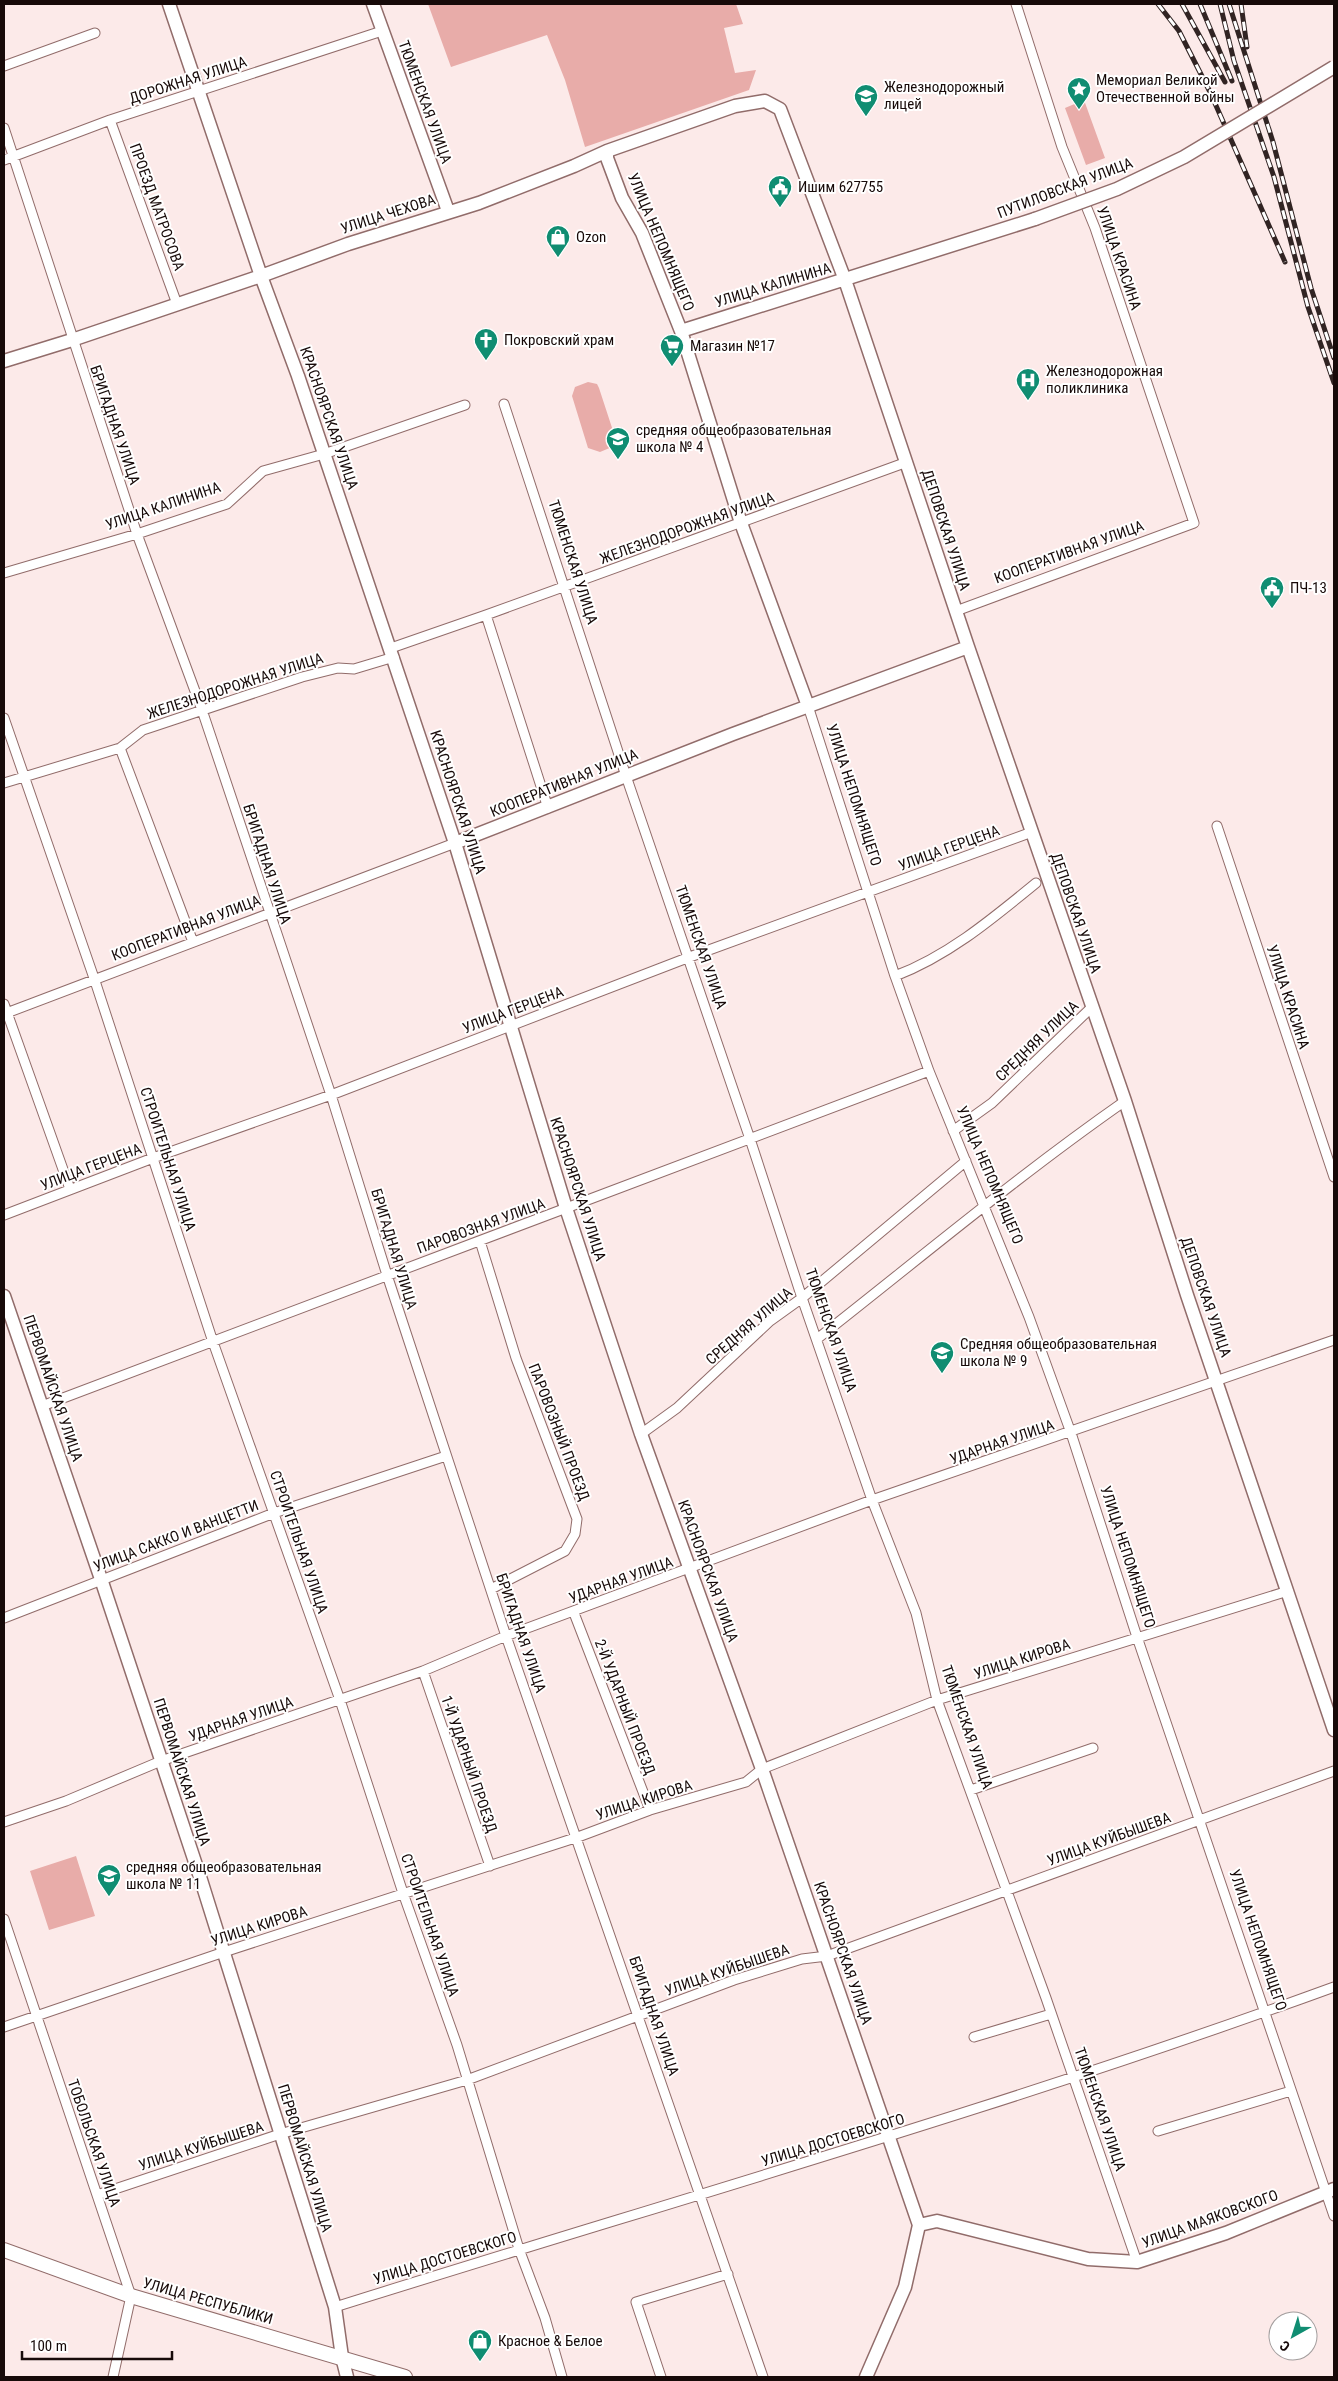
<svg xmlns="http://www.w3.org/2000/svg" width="1338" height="2381" font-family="'Roboto Condensed',sans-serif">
<rect width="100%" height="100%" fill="#fceae9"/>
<!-- green -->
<path fill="#e8aca9" d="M428,4h308l7,20 -19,4 11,45 21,-3 -7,20 -164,57 -20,-67 -18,-45 -96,32z
M1084,100l21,58 -19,7 -21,-57z
M588,382l9,2 2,4 17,52 -4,7 -12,5 -12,-4 -16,-52 3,-9z
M76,1856l19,60 -46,14 -19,-59z"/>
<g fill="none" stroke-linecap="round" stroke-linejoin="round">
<!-- street casing -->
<g stroke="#916c6a" stroke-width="11">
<path id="street" d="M4,66l91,-33
M110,120l67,184
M4,128l133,406 65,176 129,385 56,180 119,361 257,741
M4,160l106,-40 272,-89
M504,404l122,372 124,363 52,159 70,202 44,113 21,87 109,298 91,264
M4,573l133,-39 90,-30 36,-33 61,-17 141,-49
M956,611l238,-88 -99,-295 -33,-81 -46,-143
M486,615l62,193
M391,648l95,-33 421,-153
M808,706l87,270 34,95 100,246 42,116 66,204 197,579
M4,718l91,263 118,361 127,358 63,193 54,152 62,204 26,69 17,59
M120,748l73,194
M4,783l116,-35 23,-18 159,-53 36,-9 16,1 40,-12
M1217,826l117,351
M895,976c53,-20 97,-57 141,-93
M4,1004l66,185
M4,1014l451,-171
M953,1131l39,-28 100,-96
M4,1215l149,-57 178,-63 356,-137 345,-126
M480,1241l36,117 61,161 -2,15 -10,17 -74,38
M817,1339c102,-80 202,-164 308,-238
M42,1406l887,-335
M641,1434l36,-26 93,-87 32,-23 164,-137
M574,1613l76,197
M4,1618l270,-105 172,-57
M423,1671l67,195
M971,1790l122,-42
M4,1822l62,-21 95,-40 262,-90 83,-35 366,-136 462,-160
M4,1919l127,377 -18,81
M4,2027l220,-75 354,-115 72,-27 96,-28 16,-13 175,-69 351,-109
M974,2037l77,-23
M1158,2131l133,-40
M97,2195l183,-61 187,-54 267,-100 68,-21 25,-3 507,-185
M335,2307c334,-105 670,-200 999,-320
M661,2377l-25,-75 92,-28"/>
</g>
<!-- secondary casing -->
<g stroke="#916c6a" stroke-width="15">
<path id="secondary" d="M169,4l92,272 37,100 157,467 111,365 75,226 121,335 157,456 -14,62 -39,90
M373,4l75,207
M607,151v7l15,40 20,35 39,98 60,192 67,183
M681,331l354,-112
M4,361l68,-21 189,-64 87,-32 131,-41 95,-37 33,-15 128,-45 30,-5 15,8 65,171 123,367 157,454 62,194 147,435
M455,843l278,-109 235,-87
M4,1296l97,283 100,301 134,427 7,50 5,20
M919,2225l18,-4 151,38 49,3 89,-29 108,-44"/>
</g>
<!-- primary casing -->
<g stroke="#916c6a" stroke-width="16">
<path id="primary" d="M4,2250l127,46 274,81"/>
</g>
<!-- street -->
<use href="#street" stroke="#fff" stroke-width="9"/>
<!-- secondary -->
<use href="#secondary" stroke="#fff" stroke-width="12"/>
<!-- primary -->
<use href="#primary" stroke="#fff" stroke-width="14"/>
<!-- rail casing -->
<g stroke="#312423" stroke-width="5">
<path id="rail" d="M1158,4l21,27 31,61 75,170
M1182,4l43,78
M1200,4l32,77
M1220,4l14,57 40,116 34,130 26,76
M1229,4l44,138 38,146 23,70
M1241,4l6,43"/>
</g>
<!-- rail -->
<use href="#rail" stroke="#fff" stroke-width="3" stroke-dasharray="9" stroke-linecap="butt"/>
<!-- secondary-bridge casing -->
<g stroke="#916c6a" stroke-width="15" stroke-linecap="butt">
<path id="secondary-bridge" d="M1035,219l82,-30 67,-32 150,-90"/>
</g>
<!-- secondary-bridge -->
<use href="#secondary-bridge" stroke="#fff" stroke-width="12"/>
</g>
<!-- icons -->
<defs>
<g id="sight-pin" transform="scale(1.25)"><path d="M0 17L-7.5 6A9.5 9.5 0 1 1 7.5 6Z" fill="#108d72" stroke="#fff"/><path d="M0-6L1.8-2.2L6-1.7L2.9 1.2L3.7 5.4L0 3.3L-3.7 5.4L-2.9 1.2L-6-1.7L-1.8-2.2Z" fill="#fff"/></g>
<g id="university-pin" transform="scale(1.25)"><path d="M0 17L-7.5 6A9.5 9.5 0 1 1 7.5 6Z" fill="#108d72" stroke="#fff"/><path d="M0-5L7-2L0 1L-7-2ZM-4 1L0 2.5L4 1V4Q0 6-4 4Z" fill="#fff"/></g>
<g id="civic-pin" transform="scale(1.25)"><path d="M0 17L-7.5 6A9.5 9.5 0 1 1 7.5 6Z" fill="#108d72" stroke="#fff"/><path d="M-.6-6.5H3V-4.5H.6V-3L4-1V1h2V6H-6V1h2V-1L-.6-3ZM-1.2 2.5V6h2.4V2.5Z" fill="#fff"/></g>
<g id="shop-pin" transform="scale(1.25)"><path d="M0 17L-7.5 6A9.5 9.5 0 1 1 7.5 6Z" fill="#108d72" stroke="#fff"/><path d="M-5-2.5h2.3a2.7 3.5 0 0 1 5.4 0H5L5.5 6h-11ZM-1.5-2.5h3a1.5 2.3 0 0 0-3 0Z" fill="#fff"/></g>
<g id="church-pin" transform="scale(1.25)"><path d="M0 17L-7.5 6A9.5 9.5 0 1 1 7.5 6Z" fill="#108d72" stroke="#fff"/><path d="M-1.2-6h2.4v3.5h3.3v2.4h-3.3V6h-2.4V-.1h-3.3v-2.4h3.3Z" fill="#fff"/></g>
<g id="supermarket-pin" transform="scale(1.25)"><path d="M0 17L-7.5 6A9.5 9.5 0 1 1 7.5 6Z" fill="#108d72" stroke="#fff"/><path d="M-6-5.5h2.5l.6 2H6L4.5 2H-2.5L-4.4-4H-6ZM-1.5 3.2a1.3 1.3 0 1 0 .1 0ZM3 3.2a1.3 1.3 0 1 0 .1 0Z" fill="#fff"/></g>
<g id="hospital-pin" transform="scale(1.25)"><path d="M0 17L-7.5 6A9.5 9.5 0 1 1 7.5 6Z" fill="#108d72" stroke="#fff"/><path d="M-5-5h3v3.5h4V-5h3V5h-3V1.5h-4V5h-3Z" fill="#fff"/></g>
<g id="school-pin" transform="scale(1.25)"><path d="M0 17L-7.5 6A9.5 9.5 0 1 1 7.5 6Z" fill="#108d72" stroke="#fff"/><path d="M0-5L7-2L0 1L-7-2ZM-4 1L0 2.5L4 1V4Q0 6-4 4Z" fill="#fff"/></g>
</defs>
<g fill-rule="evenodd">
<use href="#sight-pin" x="1079" y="89"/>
<use href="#university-pin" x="866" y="96"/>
<use href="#civic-pin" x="780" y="187"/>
<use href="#shop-pin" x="558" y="237"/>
<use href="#church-pin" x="486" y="340"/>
<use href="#supermarket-pin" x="672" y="346"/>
<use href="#hospital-pin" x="1028" y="380"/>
<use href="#school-pin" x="618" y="439"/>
<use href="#civic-pin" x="1272" y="588"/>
<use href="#school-pin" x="942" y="1353"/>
<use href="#school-pin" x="109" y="1876"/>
<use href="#shop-pin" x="480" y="2341"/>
</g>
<g text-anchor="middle" stroke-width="4" stroke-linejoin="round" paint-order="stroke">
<!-- street labels -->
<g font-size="15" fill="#170a09" stroke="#fff">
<text transform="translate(188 80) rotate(-18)" y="5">ДОРОЖНАЯ УЛИЦА</text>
<text transform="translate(425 102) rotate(70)" y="5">ТЮМЕНСКАЯ УЛИЦА</text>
<text transform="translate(1065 188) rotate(-21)" y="5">ПУТИЛОВСКАЯ УЛИЦА</text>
<text transform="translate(157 207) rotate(70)" y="5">ПРОЕЗД МАТРОСОВА</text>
<text transform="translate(388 214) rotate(-18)" y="5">УЛИЦА ЧЕХОВА</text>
<text transform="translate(661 242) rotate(67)" y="5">УЛИЦА НЕПОМНЯЩЕГО</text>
<text transform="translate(1119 258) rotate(71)" y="5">УЛИЦА КРАСИНА</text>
<text transform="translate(773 285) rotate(-17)" y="5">УЛИЦА КАЛИНИНА</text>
<text transform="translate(329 418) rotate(71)" y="5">КРАСНОЯРСКАЯ УЛИЦА</text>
<text transform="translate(115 425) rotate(71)" y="5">БРИГАДНАЯ УЛИЦА</text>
<text transform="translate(163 506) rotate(-19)" y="5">УЛИЦА КАЛИНИНА</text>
<text transform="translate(687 528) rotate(-20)" y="5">ЖЕЛЕЗНОДОРОЖНАЯ УЛИЦА</text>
<text transform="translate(946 530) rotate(72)" y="5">ДЕПОВСКАЯ УЛИЦА</text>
<text transform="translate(1069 552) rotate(-20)" y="5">КООПЕРАТИВНАЯ УЛИЦА</text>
<text transform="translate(573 562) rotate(72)" y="5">ТЮМЕНСКАЯ УЛИЦА</text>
<text transform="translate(235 686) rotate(-18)" y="5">ЖЕЛЕЗНОДОРОЖНАЯ УЛИЦА</text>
<text transform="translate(564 783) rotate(-22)" y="5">КООПЕРАТИВНАЯ УЛИЦА</text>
<text transform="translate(854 795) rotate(72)" y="5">УЛИЦА НЕПОМНЯЩЕГО</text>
<text transform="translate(458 802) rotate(72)" y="5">КРАСНОЯРСКАЯ УЛИЦА</text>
<text transform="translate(949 848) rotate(-20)" y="5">УЛИЦА ГЕРЦЕНА</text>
<text transform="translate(267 864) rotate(72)" y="5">БРИГАДНАЯ УЛИЦА</text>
<text transform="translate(1076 913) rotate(71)" y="5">ДЕПОВСКАЯ УЛИЦА</text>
<text transform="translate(186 928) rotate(-21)" y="5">КООПЕРАТИВНАЯ УЛИЦА</text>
<text transform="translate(701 947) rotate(71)" y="5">ТЮМЕНСКАЯ УЛИЦА</text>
<text transform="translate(1288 997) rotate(72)" y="5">УЛИЦА КРАСИНА</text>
<text transform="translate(513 1010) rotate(-21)" y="5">УЛИЦА ГЕРЦЕНА</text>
<text transform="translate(1037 1041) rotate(-44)" y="5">СРЕДНЯЯ УЛИЦА</text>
<text transform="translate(168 1159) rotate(72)" y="5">СТРОИТЕЛЬНАЯ УЛИЦА</text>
<text transform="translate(91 1167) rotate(-21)" y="5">УЛИЦА ГЕРЦЕНА</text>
<text transform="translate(990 1175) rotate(67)" y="5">УЛИЦА НЕПОМНЯЩЕГО</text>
<text transform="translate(578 1189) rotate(72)" y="5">КРАСНОЯРСКАЯ УЛИЦА</text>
<text transform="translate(481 1226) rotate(-20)" y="5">ПАРОВОЗНАЯ УЛИЦА</text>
<text transform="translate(394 1249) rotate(73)" y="5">БРИГАДНАЯ УЛИЦА</text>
<text transform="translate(1206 1297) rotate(71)" y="5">ДЕПОВСКАЯ УЛИЦА</text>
<text transform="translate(749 1326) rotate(-41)" y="5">СРЕДНЯЯ УЛИЦА</text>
<text transform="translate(831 1330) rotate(71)" y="5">ТЮМЕНСКАЯ УЛИЦА</text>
<text transform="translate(53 1388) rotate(71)" y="5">ПЕРВОМАЙСКАЯ УЛИЦА</text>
<text transform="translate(559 1432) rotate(69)" y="5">ПАРОВОЗНЫЙ ПРОЕЗД</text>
<text transform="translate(1002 1442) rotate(-19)" y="5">УДАРНАЯ УЛИЦА</text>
<text transform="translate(176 1536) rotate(-21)" y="5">УЛИЦА САККО И ВАНЦЕТТИ</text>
<text transform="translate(299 1542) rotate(71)" y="5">СТРОИТЕЛЬНАЯ УЛИЦА</text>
<text transform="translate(1128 1557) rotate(72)" y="5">УЛИЦА НЕПОМНЯЩЕГО</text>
<text transform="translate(708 1571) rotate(70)" y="5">КРАСНОЯРСКАЯ УЛИЦА</text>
<text transform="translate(621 1580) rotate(-20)" y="5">УДАРНАЯ УЛИЦА</text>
<text transform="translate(521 1633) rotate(71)" y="5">БРИГАДНАЯ УЛИЦА</text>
<text transform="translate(1022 1659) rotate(-18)" y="5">УЛИЦА КИРОВА</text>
<text transform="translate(625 1707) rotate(69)" y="5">2-Й УДАРНЫЙ ПРОЕЗД</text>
<text transform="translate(241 1719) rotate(-19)" y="5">УДАРНАЯ УЛИЦА</text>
<text transform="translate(967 1727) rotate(71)" y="5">ТЮМЕНСКАЯ УЛИЦА</text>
<text transform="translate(469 1764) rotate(71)" y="5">1-Й УДАРНЫЙ ПРОЕЗД</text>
<text transform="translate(182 1772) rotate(72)" y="5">ПЕРВОМАЙСКАЯ УЛИЦА</text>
<text transform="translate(644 1800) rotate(-18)" y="5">УЛИЦА КИРОВА</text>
<text transform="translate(1109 1839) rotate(-20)" y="5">УЛИЦА КУЙБЫШЕВА</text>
<text transform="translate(430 1925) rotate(71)" y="5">СТРОИТЕЛЬНАЯ УЛИЦА</text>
<text transform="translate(259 1926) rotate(-18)" y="5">УЛИЦА КИРОВА</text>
<text transform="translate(1258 1940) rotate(71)" y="5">УЛИЦА НЕПОМНЯЩЕГО</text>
<text transform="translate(843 1953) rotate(71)" y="5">КРАСНОЯРСКАЯ УЛИЦА</text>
<text transform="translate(727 1970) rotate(-19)" y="5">УЛИЦА КУЙБЫШЕВА</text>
<text transform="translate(654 2016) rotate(71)" y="5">БРИГАДНАЯ УЛИЦА</text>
<text transform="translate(1100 2109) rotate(71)" y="5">ТЮМЕНСКАЯ УЛИЦА</text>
<text transform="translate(833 2140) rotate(-17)" y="5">УЛИЦА ДОСТОЕВСКОГО</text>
<text transform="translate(94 2143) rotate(71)" y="5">ТОБОЛЬСКАЯ УЛИЦА</text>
<text transform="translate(201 2146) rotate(-18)" y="5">УЛИЦА КУЙБЫШЕВА</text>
<text transform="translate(305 2158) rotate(73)" y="5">ПЕРВОМАЙСКАЯ УЛИЦА</text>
<text transform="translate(1210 2219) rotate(-20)" y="5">УЛИЦА МАЯКОВСКОГО</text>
<text transform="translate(445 2258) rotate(-17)" y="5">УЛИЦА ДОСТОЕВСКОГО</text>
<text transform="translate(208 2301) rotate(16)" y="5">УЛИЦА РЕСПУБЛИКИ</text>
</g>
<!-- poi labels -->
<g font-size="15" fill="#170a09" stroke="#fff" text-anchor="start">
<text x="1096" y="85">Мемориал Великой<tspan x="1096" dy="17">Отечественной войны</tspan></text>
<text x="884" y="92">Железнодорожный<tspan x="884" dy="17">лицей</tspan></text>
<text x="798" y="192">Ишим 627755</text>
<text x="576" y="242">Ozon</text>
<text x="504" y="345">Покровский храм</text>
<text x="690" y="351">Магазин №17</text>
<text x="1046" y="376">Железнодорожная<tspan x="1046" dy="17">поликлиника</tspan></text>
<text x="636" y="435">средняя общеобразовательная<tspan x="636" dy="17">школа № 4</tspan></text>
<text x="1290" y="593">ПЧ-13</text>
<text x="960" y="1349">Средняя общеобразовательная<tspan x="960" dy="17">школа № 9</tspan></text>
<text x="126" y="1872">средняя общеобразовательная<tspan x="126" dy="17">школа № 11</tspan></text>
<text x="498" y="2346">Красное &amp; Белое</text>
</g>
</g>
<!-- border -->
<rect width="1338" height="2381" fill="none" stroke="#170a09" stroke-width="10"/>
<!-- north arrow -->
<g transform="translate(1293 2336) rotate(219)"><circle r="24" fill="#ffffff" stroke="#a29d9d"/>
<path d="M0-4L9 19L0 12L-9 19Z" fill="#108d72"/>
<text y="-8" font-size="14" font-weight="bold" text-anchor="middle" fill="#170a09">С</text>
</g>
<!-- scale -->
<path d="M22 2351v8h150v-8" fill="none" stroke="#170a09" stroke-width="2.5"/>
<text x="30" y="2351" font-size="15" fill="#170a09" stroke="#ffffff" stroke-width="4" paint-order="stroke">100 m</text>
</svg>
